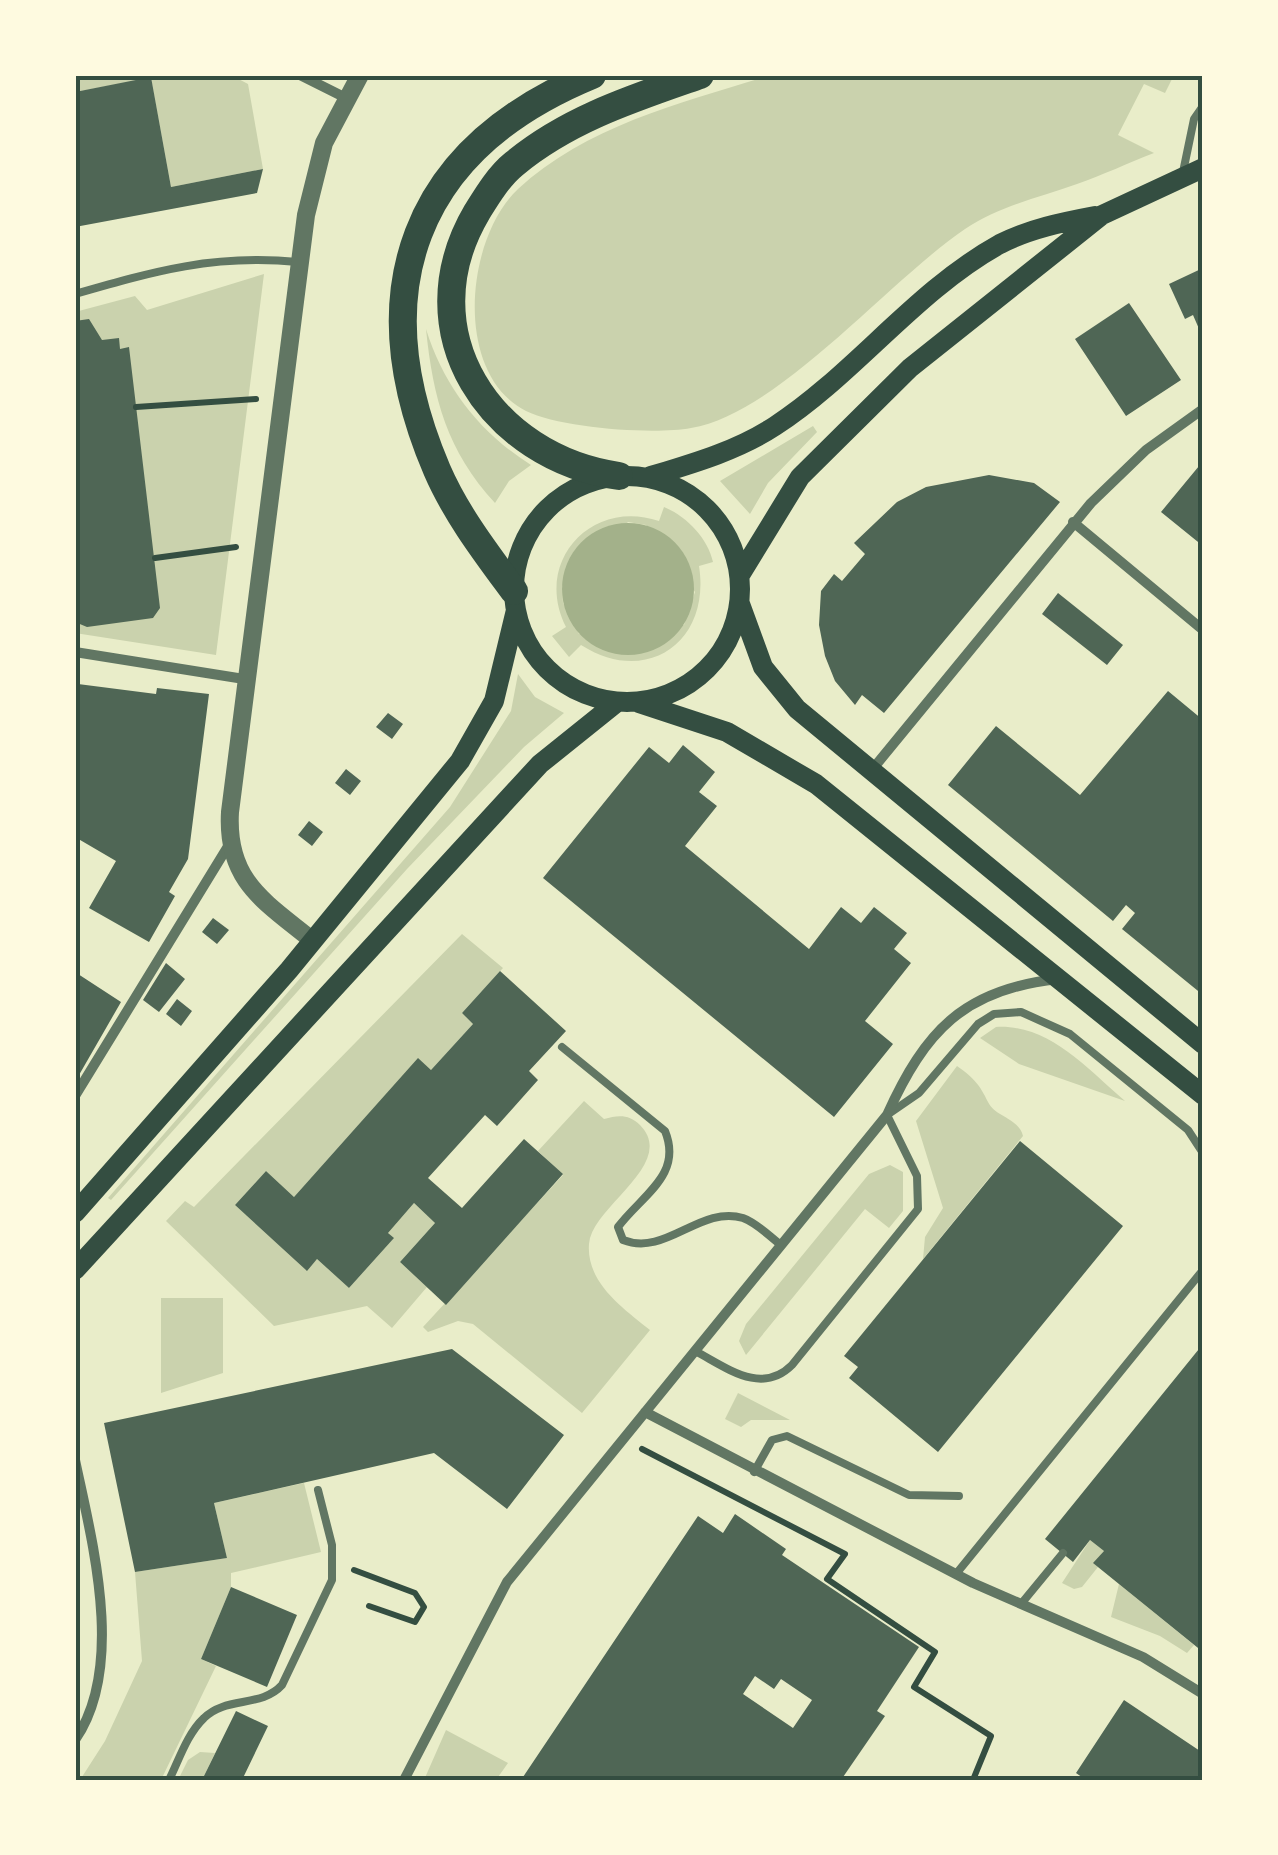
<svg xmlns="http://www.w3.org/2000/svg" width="1278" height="1855" font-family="Montserrat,sans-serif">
<rect width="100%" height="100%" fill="#e9edc9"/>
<!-- green -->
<path fill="#cad2ad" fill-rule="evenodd" d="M75,75h156l17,9 15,85 -92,18 -20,-109 -76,14z
M771,75h403l-9,18 -21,-9 -26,51 36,18c-26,10 -51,22 -77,31 -39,14 -78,22 -112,45 -78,53 -186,184 -274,199 -38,7 -130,0 -165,-17 -73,-37 -61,-172 -8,-222 69,-64 166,-87 253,-114z
M264,274l-48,381 -141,-22v-321l60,-16 12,14z
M426,329c18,58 54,104 105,136l-22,16 -14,22c-48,-52 -62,-105 -69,-174z
M813,426l4,6 -49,51 -18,31 -30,-33z
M664,507c22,9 44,31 49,55l-14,4c12,76 -52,121 -118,79l-12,12 -17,-21 14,-9c-33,-65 25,-129 93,-106zM628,522l18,3 49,67 -11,33 -105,9 -16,-31 -1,-17z
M518,674l17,23 29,16 -40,34 -117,122 -296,331 -3,-2 342,-391 61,-96z
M462,934l41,34 -41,45 11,11 -42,46 -13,-11 -124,138 -28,-26 -31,34 71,65 11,-11 32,29 44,-49 -5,-6 26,-30 21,20 -35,39 27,25 -35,41 -25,-22 -93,20 -108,-105 19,-20 9,6z
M996,1027c54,-3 91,42 129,74l-106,-37 -39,-26z
M957,1066c17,12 23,19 31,36 7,15 31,16 35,34l-100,123 2,-22 18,-29 -27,-87z
M584,1101l20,18c14,-4 25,-5 36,6 38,39 -48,81 -51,119 -3,39 35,65 61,86l-68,83 -109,-89 -15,-3 -30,11 -5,-5 140,-152 -25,-24z
M890,1165l13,7v39l-14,17 -24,-19 -119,146 -7,-14 7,-17 123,-150z
M161,1298h62v75l-62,20z
M738,1393l52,27h-39l-10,7 -16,-8z
M304,1483l17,69 -90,21v14l-30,72 15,7 -55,114h-81l25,-39 37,-80 -7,-89 92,-14 -13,-55z
M1090,1540l14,11 -10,12 4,4 -16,20 -8,2 -12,-6z
M1119,1584l75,61 -7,8 -27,-17 -49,-19z
M446,1730l62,33 -12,17h-72z
M200,1752l15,1 -13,27h-24l10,-20z"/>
<!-- water -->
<path fill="#a3b18a" d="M562 589a66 66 0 1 1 132 0a66 66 0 1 1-132 0Z"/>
<!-- building -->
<path fill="#4f6655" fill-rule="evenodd" d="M151,77l20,110 92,-18 -6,24 -182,34v-135z
M1203,268v70l-10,-23 -8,4 -16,-35z
M1129,303l52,77 -55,36 -51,-77z
M89,319l13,21 17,-2 1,11 9,-2 31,261 -7,10 -66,9 -12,-5v-301z
M1199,466l4,4v76l-42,-34z
M989,475l45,8 26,19 -176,211 -22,-18 -7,10 -20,-24 -10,-25 -6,-31 2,-34 13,-17 8,7 23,-27 -11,-11 43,-41 29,-15z
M1058,593l65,52 -16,20 -65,-51z
M75,675h4l-1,9 78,10 1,-6 52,6 -21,165 -19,33 6,4 -26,46 -60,-34 27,-47 -41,-24z
M1168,691l35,29v275l-81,-66 13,-16 -9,-8 -13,16 -165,-136 48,-59 84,69z
M388,713l15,11 -11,15 -16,-12z
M683,745l32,27 -16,20 18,14 -32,40 124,103 32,-42 20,16 13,-16 33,26 -13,16 17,14 -46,58 28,23 -59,73 -291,-239 106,-131 20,16z
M346,769l15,12 -11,14 -15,-12z
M309,821l14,11 -11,14 -14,-11z
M213,918l16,12 -12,14 -15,-12z
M166,963l19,16 -26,33 -16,-12z
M500,971l66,60 -37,40 9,9 -41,46 -12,-11 -57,63 34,30 62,-69 39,35 -117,131 -46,-43 35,-39 -21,-20 -26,30 6,5 -45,50 -32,-29 -10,12 -72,-66 31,-34 28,26 124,-139 13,12 42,-46 -11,-11z
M78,974l43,28 -46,80v-103z
M177,999l15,12 -11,15 -15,-12z
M1020,1141l103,85 -185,226 -89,-74 9,-11 -14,-11z
M1203,1344v308l-110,-89 11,-12 -14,-11 -17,22 -28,-23z
M452,1349l112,86 -57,74 -73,-56 -220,50 13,55 -92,14 -31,-149z
M735,1514l51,35 -4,6 137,92 -42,64 8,5 -44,64h-320l177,-264 25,17zM755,1676l19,13 7,-10 31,21 -19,28 -50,-34z
M231,1587l66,28 -30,72 -66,-28z
M1124,1700l79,53v27h-117l-10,-7z
M236,1711l32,15 -26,54h-40z"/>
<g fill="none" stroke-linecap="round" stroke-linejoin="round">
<!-- path -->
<path stroke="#344e41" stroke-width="6" d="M136,407l120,-8
M155,558l81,-11
M642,1449l203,105 -18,25 108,73 -21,35 77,49 -18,44
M354,1570l61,23 9,14 -9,15 -46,-16"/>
<!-- service -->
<path stroke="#617663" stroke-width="8" d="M1183,172l11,-53 9,-13
M75,294c80,-23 139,-40 223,-32
M562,1047l103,84c18,44 -23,64 -47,96l5,13c43,17 77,-35 120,-22 14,5 26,18 38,27
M695,1351c31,16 66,45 97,14l126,-156 -1,-33 -30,-61 32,-22 59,-69 16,-10 27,-2 49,22 118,96 15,23
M754,1472l18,-32 15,-4 122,59 50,1
M956,1574l247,-304
M1021,1604l42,-51
M169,1780c10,-20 18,-46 35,-62 22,-22 57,-10 78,-33l50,-105v-35l-14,-55"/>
<!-- minor -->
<path stroke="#617663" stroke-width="10" d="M300,75l46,23
M1073,522l130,108
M75,652l169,27
M871,771l220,-268 55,-53 57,-41
M75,1096l155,-253
M645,1412l328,171 170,74 60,37
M75,1460c17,81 51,206 0,280
M404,1780l103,-198 380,-467c38,-84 77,-126 171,-136"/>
<!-- tertiary -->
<path stroke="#617663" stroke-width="18" d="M313,941c-49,-40 -87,-60 -83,-129l76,-597 18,-72 36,-68"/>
<!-- secondary -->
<path stroke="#344e41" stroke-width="20" d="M514 589a113 113 0 1 1 226 0a113 113 0 1 1-226 0Z
M648,477c43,-13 89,-26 127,-51 80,-52 140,-135 225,-182 29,-15 63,-22 95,-28
M740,575l60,-98 110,-109 192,-153 101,-47
M740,604l23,63 34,42 406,335
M639,703l88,29 89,52 387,311
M75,1213l214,-243 171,-209 34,-60 22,-91
M75,1270l465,-506 76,-61"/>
<!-- trunk -->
<path stroke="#344e41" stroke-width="28" d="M619,476c-128,-18 -213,-144 -142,-264 10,-16 22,-36 37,-48 54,-45 120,-66 186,-89
M514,591c-28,-38 -58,-77 -77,-121 -76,-178 -25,-321 155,-395"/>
</g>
<!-- border -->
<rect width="1278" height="1855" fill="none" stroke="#fefae0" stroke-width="155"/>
<rect x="78" y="78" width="1122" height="1700" fill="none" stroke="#344e41" stroke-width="4"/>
</svg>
